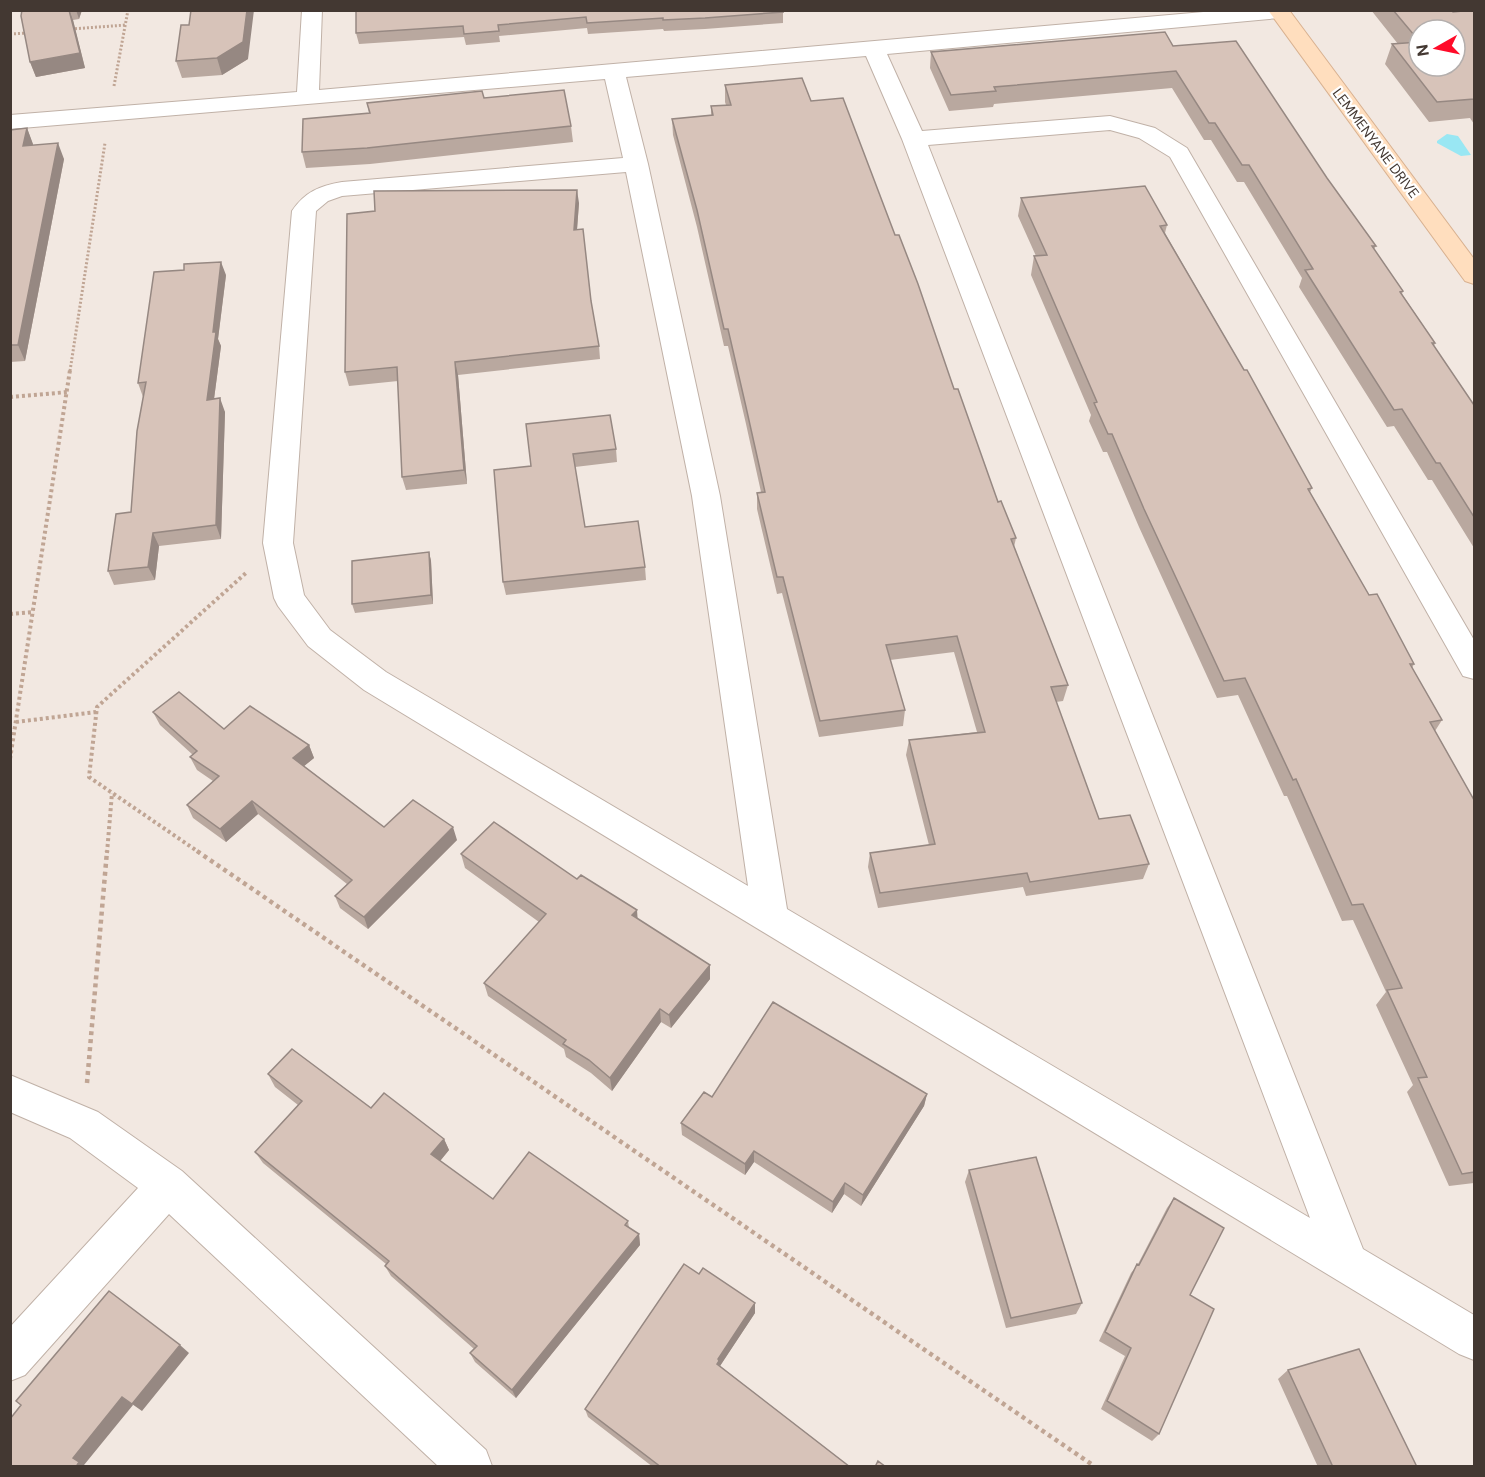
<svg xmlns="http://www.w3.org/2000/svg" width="1485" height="1477" font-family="'DM Sans',sans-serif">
<rect width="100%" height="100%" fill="#f2e8e1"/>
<!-- water -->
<path fill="#99e7f3" d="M1447,134l11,2 13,19 -10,1 -24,-13v-2z"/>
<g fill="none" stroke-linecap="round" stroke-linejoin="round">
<!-- street casing -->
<g stroke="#c0b1a7" stroke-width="2">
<path id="street" d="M302,10h20l-3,80 907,-80h62l-2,6 -7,2 -392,36 35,77 188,-15 45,12 32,20 287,492v39l-11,-3 -293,-519 -31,-19 -29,-8 -182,15 435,1104 111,66v45l-15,-6 -1095,-664 -56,-44 -30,-40 -4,-8 -11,-55 29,-332c13,-19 27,-25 50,-29l281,-24 -18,-79 -595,50v-14l287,-23zM866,56l36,83 408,1079 -523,-309 -67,-413 -72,-332 -22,-87zM626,172l66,324 56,390 -362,-214 -56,-42 -26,-35 -11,-52 23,-332 12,-10 14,-5z
M10,1075l88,37 84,59 304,279 6,16h-54l-269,-252 -144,161 -15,6v-54l128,-139 -68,-50 -60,-26z"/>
</g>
<!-- secondary casing -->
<g stroke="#d8b190" stroke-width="2">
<path id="secondary" d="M1268,10h21l185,249v25l-9,-3z"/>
</g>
<!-- path-far2 -->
<path stroke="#c0a594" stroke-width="3" stroke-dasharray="2 2" stroke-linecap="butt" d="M71,29l55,-4
M10,34l18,-1
M114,86l14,-76
M70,371l35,-228"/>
<!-- path-far1 -->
<path stroke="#c0a594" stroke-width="4" stroke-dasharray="3 3" stroke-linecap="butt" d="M10,397l58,-5
M10,614l24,-2
M16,722l80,-10
M10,759l60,-389
M107,853l5,-60
M200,853l-111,-76 8,-70 150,-135"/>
<!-- path -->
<path stroke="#c0a594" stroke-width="4.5" stroke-dasharray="4 4" stroke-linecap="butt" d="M197,851l897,615
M87,1083l20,-232"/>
<!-- street -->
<use href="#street" fill="#fff" fill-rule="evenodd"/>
<!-- secondary -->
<use href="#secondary" fill="#ffdebe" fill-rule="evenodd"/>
</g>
<!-- wall -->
<path fill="#b9a89f" d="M22,10h60l-3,9 -6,1 12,48 -49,9 -6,-15z
M356,10l427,2v11l-78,6 -41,2 -1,-2 -75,5 -1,-6 -88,8 1,6 -34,3 -2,-8 -105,7 -3,-11z
M1371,10h81l1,2 21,-2v114l-4,-6 -41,4 -44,-58 7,-20h6z
M189,25l59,34 -26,16 -40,3 -6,-17z
M1173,46l154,132 49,68 -2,3 29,42 -1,3 33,49 -1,3 40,59v143l-42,-68h-4l-34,-54 -7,1 -88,-140 3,-9 -58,-96h-7l-26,-42h-7l-32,-52 -178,16 -1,3 -44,4 -19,-43 1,-16z
M725,85l86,16 143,288 44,113 18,36 -2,9 54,138 -5,16 -7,1 43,117 50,45 -6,15 -117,17 -3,-9 -145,21 -10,-41 2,-14 59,-8 -23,-90 3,-15 68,-8 -23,-80 -64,8 15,50 -2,16 -84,11 -37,-144 -5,1 -20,-85v-16l4,-1 -15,-68 -18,-78h-4l-27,-119 -24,-92 -1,-16 39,-4v-9l15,-1 -1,-3z
M484,98l87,28 2,16 -203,22 -64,4 -4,-16 67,-39 -2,-10z
M27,128l6,17 31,14 -39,202 -15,1v-232z
M1021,198l146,27 -2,8 147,255 -2,4 59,103 45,69 -2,4 30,52 -7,11 39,69v383l-25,3 -42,-94 6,-7 -37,-80 10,-13 -33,-72 -11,1 -55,-125h-3l-46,-101 -21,3 -78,-171 -32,-75h-4l-14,-31 2,-6 -60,-140 3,-19h2l-18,-40z
M579,203l-2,26 14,72 8,45 1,13 -142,16 9,109 -61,6 -4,-13 -4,-96 -49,5 -4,-14 30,-161z
M226,275l-8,64 3,7 -7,53 11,13 -4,127 -62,7 -4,34 -41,5 -6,-14 23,-59 12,-115 -5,-14z
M526,424l90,25 1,13 -42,5 10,60 60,40 1,13 -140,15 -3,-13 28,-116z
M429,552l2,9 2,43 -78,9 -3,-9z
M153,712l71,17 85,16 5,13 -10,8 80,61 73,13 -89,89 -28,-21 -5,-12 12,-12 -89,-70 -32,28 -33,-24 -6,-13 26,-24 -16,-11 -7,-13 3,-2 -33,-30z
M461,854l116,25 61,40 72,60 -39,49 -10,-6 -49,69 -21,-18 -25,-16 -2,-8 -76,-53 -4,-13 55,-61 -74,-54z
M268,1074l103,34 73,31 5,11 -9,11 53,38 135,22 1,7 10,6 1,11 -124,153 -41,-36 -5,-9 4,-4 -83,-73 -6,-10 1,-2 -123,-101 -8,-11 43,-47 -23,-18z
M927,1094l-3,12 -63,100 -17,-12 -12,19 -78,-51 -9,13 -63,-40 -1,-12 31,-26z
M969,1170l113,133 -6,11 -70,14 -41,-146z
M1174,1198l16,97 -31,139 -7,7 -51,-32 24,-53 -26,-15 32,-68 7,-9 29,-56z
M699,1274l56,29v10l-35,53 130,101h-197l-65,-50 -3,-8z
M1288,1370l129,97h-99l-40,-88z"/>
<!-- shaded-wall -->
<path fill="#968882" d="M69,10l4,10 12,48 -49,9 -6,-15z
M76,10h6l-3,9z
M247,10h7l-6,49 -26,16 -5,-17z
M27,128l6,16 -4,17 -6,-15z
M58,143l6,16 -39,202 -7,-16z
M577,190l2,13 -3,40 -2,-13z
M221,262l5,13 -8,64 3,7 -9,68 -5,-14 6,-68z
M455,362l3,13 9,109 -3,-14z
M220,398l5,14 -4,127 -5,-14z
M153,533l6,13 -4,34 -7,-13z
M429,552l2,9 2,43 -2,-9z
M309,745l5,13 -16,13 -5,-13z
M252,801l6,13 -32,28 -6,-13z
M453,827l4,13 -89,89 -4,-12z
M637,910l1,14 -6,-9z
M710,965v14l-39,49 -2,-13z
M660,1009l1,13 -49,69 -2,-13z
M927,1094l-3,12 -63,100 2,-11z
M444,1139l5,11 -13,16 -5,-12z
M754,1151v11l-9,13v-11z
M845,1183l-1,11 -12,19 1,-11z
M639,1234l1,11 -124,153 -4,-8z
M755,1303v10l-35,53 -3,-2 1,-5z
M180,1345l9,8 -47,58 -10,-7z
M122,1397l11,8 -49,60 3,2h-11l-3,-9z"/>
<!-- building -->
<path fill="#d7c3b9" stroke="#968882" stroke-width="1.5" d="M22,10h47l11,43 -50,9 -9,-46z
M191,10h56l-4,32 -26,16 -41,3 5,-36h8z
M356,10h426l1,2 -78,6 -42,2v-2l-76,5 -1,-6 -88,8 1,6 -35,3 -1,-8 -107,7z
M1393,10h59l1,2 21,-2v89l-37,3 -45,-58 27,-2v24h36v-36h-36v11z
M1165,32l8,14 63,-5 91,137 49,68h-4l31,45 -3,1 35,51h-3l42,62v112l-34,-54h-4l-34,-54 -8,1 -89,-140 8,-1 -64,-104h-7l-27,-42h-6l-33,-52 -182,16 2,4 -45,4 -20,-43z
M802,78l9,23 32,-3 52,137h4l19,49 36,105h4l40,113 3,-1 15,37 -5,1 57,146 -17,2 48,132 31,-4 19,49 -119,18 -3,-9 -147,20 -10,-40 65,-9 -26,-104 76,-8 -28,-96 -71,9 19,65 -85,11 -37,-144h-6l-20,-84 8,-1 -19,-85 -18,-78h-4l-27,-119 -25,-91 41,-4 -2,-9 20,-1 -6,-20z
M564,90l7,36 -204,22 -65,4 1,-33 67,-6 -3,-10 115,-12 2,7z
M27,128l-4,18 35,-3 -40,202h-8v-215z
M1145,186l22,39 -7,1 84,144h3l65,118 -4,1 61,106 8,-1 37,70h-4l32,56 -12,2 44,78v372l-12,2 -44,-96 9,-1 -40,-87 15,-2 -39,-84 -11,1 -56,-126 -3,1 -48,-102 -21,3 -80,-172 -32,-75h-4l-14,-31 3,-1 -63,-146 13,-1 -26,-57z
M577,190l-3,40 9,-1 8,72 8,45 -144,16 9,108 -62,7 -5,-110 -52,5 2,-158 28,-3 -1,-20z
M221,262l-8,70h3l-9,68 13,-2 -4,127 -63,8 -5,34 -40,4 8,-57 15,-2 6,-81 9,-49 -8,1 16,-111 30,-2v-6z
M610,415l6,34 -43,5 12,73 53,-6 7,46 -142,15 -9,-112 37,-4 -5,-42z
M429,552l2,43 -79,9v-43z
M179,692l45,37 26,-23 59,39 -16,13 91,69 29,-27 40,27 -89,90 -29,-21 17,-16 -100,-79 -32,28 -33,-24 32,-29 -29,-19 7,-6 -44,-39z
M494,822l83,57 4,-4 56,35 -5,5 78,50 -41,50 -9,-6 -50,69 -21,-18 -26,-16 3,-4 -82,-57 62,-69 -85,-60z
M773,1002l154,92 -64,101 -18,-12 -12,19 -79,-51 -9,13 -64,-41 23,-31 8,5z
M292,1049l79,59 13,-15 60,46 -13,15 62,45 36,-47 99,69 -3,4 14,9 -127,156 -42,-37 7,-7 -92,-80 4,-5 -134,-109 47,-51 -34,-27z
M1036,1157l46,146 -71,15 -42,-148z
M1174,1198l50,30 -34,67 24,14 -55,125 -52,-33 24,-53 -26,-16 32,-68 2,1z
M684,1264l15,10 4,-6 52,35 -37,56 1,2 -2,3 133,103h-189l-76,-58z
M109,1291l71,54 -48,59 -10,-7 -49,61 6,4 -3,5h-66v-48l11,-14 -5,-4z
M1359,1349l58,118h-84l-45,-97z
M878,1461l8,6h-11z"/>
<g text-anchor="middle" stroke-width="4.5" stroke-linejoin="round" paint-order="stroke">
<!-- far-street labels -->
<g font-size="14" fill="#433832" stroke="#fff">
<text transform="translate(1376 143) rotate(53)" y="5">LEMMENYANE DRIVE</text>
</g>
</g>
<!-- border -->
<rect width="1485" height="1477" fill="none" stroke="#433832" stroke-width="24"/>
<!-- north arrow -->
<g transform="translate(1437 48) rotate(261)"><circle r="28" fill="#ffffff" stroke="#b4afad" stroke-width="1.5"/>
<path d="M0-4.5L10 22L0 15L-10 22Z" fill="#ff0b29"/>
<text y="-9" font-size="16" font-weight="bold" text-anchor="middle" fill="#433832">N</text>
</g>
</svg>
